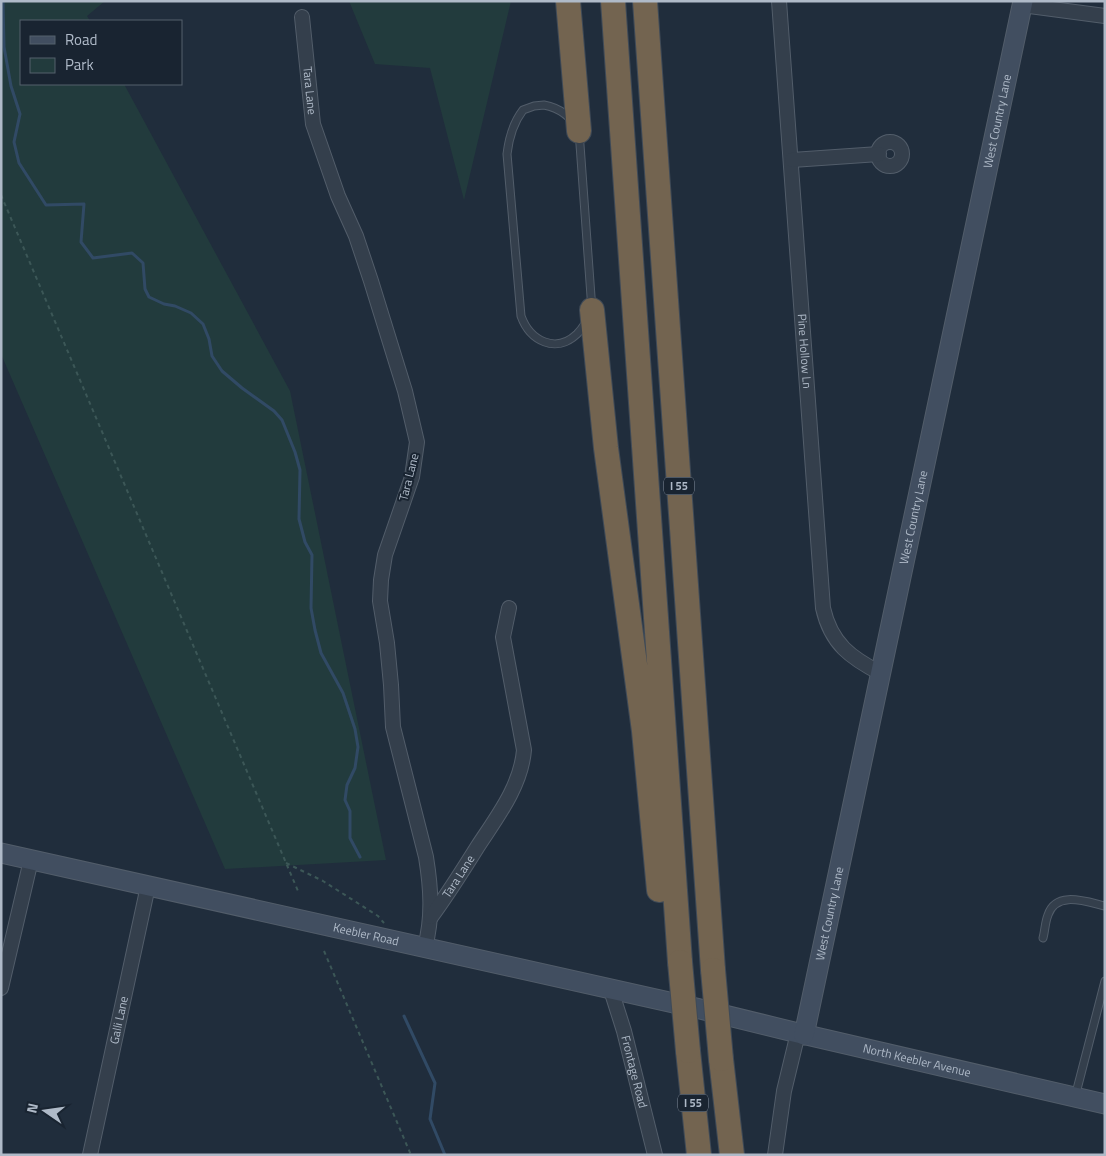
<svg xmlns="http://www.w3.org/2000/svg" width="1106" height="1156" font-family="'Titillium Web',sans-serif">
<rect width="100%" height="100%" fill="#202d3c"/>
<!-- green -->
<path fill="#223b3d" d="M1,1h104l-18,15 3,5h-69v63h103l166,307 96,469 -161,9 -224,-515z
M349,1h162l-47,199 -34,-132 -55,-4z"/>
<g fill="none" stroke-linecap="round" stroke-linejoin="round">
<!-- stream -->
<path stroke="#314a65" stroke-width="3" d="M3,1l1,46 7,39 9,28 -6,28 5,21 27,42 38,-1 -3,38 12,16 39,-5 11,10 2,26 4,8 15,7 11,2 16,7 12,11 6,15 3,17 10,15 20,17 32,23 8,9 13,32 5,18 -1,49 6,23 7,13 -1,53 4,22 6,23 22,40 12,36 3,18 -3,21 -8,17 -2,15 5,11v27l10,19
M404,1016l31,67 -5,36 15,36"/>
<!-- lane casing -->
<g stroke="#525d6a" stroke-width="9">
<path id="lane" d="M544,105c16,3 27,11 35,26l13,179c-4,9 -8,17 -15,24 -21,20 -47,7 -56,-18l-14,-162c2,-17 6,-31 16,-44l11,-4z
M1043,938c2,-7 2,-16 5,-23 8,-25 39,-13 57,-9
M1075,1097l30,-116"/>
</g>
<!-- street casing -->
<g stroke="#525d6a" stroke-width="16">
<g id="street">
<path id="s1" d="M779,1l44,607c8,36 28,50 59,66"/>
<path d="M1022,5l83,11"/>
<path id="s2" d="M302,17l11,107 25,72 18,40 15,45 34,110 12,51 -5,35 -27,78 -4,25 -1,21 7,42 4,42 2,42 33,130c5,31 7,60 -1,90"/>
<circle cx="890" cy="154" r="12"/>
<path d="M792,160l87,-6"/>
<path id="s3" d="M431,917c17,-23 32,-47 47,-71 19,-29 43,-60 46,-96l-21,-113 6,-29"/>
<path d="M1,988l30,-128"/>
<path id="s4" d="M611,990l13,41 31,124"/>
<path id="s5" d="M90,1155l58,-269"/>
<path d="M775,1155l9,-64 14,-58"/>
</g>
</g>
<!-- secondary casing -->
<g stroke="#525d6a" stroke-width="21">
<g id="secondary">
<path id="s6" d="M1,853l695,155 102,25 307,71"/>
<path id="s7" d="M804,1035l219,-1034"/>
</g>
</g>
<!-- highway casing -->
<g stroke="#3f4a57" stroke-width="26">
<path id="highway" d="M568,1l11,130
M613,1l67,961
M645,1l68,969
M592,310l14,138 38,283 15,159
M688,1051l11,104
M721,1059l11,96"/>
</g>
<!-- path -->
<path stroke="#3c5757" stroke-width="2" stroke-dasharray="4 4" stroke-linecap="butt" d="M1,195l297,696
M286,863l37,18 55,35 6,7
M324,951l87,204"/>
<!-- lane -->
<use href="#lane" stroke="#343f4c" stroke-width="7"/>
<!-- street -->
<use href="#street" stroke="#343f4c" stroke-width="14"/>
<!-- secondary -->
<use href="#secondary" stroke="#414e60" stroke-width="19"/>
<!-- highway -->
<use href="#highway" stroke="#736450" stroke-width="24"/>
<!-- highway-bridge casing -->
<g stroke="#3f4a57" stroke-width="26" stroke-linecap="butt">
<path id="highway-bridge" d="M680,962l8,89
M713,970l8,89"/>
</g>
<!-- highway-bridge -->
<use href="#highway-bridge" stroke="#736450" stroke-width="24"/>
</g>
<g text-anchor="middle" stroke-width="4" stroke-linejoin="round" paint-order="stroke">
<!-- shield labels -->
<g fill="#192431" stroke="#828d9b" stroke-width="1">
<rect x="664" y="477.5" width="30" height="17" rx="4"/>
<rect x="678" y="1094.5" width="30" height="17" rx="4"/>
</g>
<g font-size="11" font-weight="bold" fill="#afbac8">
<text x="679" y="490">I 55</text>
<text x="693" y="1107">I 55</text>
</g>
<!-- street labels -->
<g font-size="12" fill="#afbac8" stroke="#192431">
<text dy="4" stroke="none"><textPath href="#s2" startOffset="74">Tara Lane</textPath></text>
<text dy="4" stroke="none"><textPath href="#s7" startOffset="934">West Country Lane</textPath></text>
<text dy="4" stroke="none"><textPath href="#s1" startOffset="351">Pine Hollow Ln</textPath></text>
<text transform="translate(409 477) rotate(-76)" y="4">Tara Lane</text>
<text dy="4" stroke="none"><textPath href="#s7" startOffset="529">West Country Lane</textPath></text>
<text dy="4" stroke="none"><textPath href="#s3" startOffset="49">Tara Lane</textPath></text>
<text dy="4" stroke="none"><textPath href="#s7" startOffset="124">West Country Lane</textPath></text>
<text dy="4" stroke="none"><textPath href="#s6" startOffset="374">Keebler Road</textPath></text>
<text dy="4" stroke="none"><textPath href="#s5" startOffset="138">Galli Lane</textPath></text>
<text dy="4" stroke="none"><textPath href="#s6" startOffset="939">North Keebler Avenue</textPath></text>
<text dy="4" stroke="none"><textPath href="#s4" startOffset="85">Frontage Road</textPath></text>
</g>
</g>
<!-- border -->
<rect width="1106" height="1156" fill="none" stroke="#afbac8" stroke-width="5"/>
<!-- legend -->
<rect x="20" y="20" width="162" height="65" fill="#192431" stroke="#55606d"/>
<rect x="30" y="36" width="25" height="8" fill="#414e60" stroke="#55606d"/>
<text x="65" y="45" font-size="15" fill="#afbac8">Road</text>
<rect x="30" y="58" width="25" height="15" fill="#223b3d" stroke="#55606d"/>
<text x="65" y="70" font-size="15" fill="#afbac8">Park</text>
<!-- north arrow -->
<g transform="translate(45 1111) rotate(283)" stroke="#192431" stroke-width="4" paint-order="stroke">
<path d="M0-4L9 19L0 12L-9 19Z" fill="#afbac8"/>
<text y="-8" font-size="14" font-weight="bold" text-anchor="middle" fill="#afbac8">N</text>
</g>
</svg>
